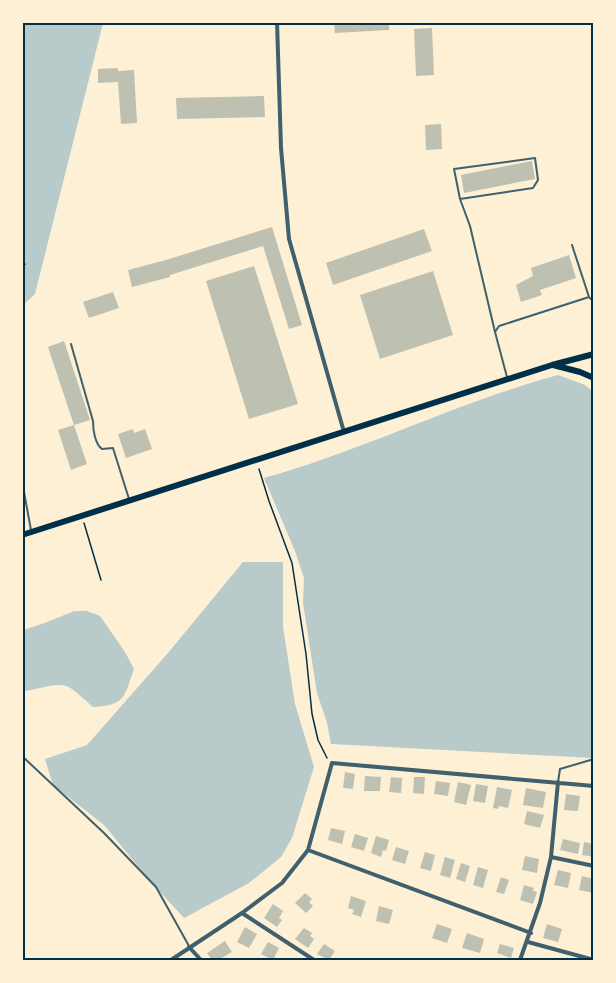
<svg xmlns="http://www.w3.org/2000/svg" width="616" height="983" font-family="Georgia,serif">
<rect width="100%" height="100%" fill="#fdf0d5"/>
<!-- green -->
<path fill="#b9caca" d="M23,23h80l-68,271 -12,11z
M558,375l27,10 8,7v366l-262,-14 -4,-21 -10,-30 -14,-90 1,-25 -9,-27 -31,-73c101,-28 194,-76 294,-103z
M243,562h40v65l12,77 19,63 -22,71 -11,19 -32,26 -65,35 -34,-37 -46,-56 -51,-40 -8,-26 42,-14 81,-92z
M74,611h13l13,5 25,36 9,17c-10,28 -8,36 -41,38 -6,-5 -21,-20 -27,-21 -13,-4 -30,5 -43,5v-61l22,-7z"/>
<!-- building -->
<path fill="#bec0b2" d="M334,22h55v8l-54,3z
M432,28l2,47 -18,1 -2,-47z
M118,68v3l16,-1 3,53 -16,1 -3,-42 -20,1v-14z
M264,96l1,21 -88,2 -1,-21z
M441,124l1,25 -16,1 -1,-25z
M532,161l3,18 -71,14 -3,-18z
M272,227l30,98 -13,4 -26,-83 -93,29v2l-38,10 -4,-17 38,-10z
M424,229l8,22 -99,34 -7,-22z
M569,255l7,23 -36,12 2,5 -21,7 -5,-17 17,-9 -2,-8z
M254,266l44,138 -49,15 -43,-138z
M433,271l20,64 -73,24 -20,-64z
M113,292l6,16 -30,10 -6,-16z
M64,341l26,79 -16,5 -26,-78z
M74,425l13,39 -16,6 -13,-40z
M133,429l1,4 11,-4 7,20 -26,9 -8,-24z
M345,772l10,2 -2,15 -10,-1z
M365,776l16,1 -1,14h-16z
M391,777l11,1 -1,15 -12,-1z
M414,777h11l-1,17 -11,-1z
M436,781l14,2 -2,13 -14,-2z
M458,782l13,3 -5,20 -12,-3z
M476,784l12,2 -3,17 -12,-2z
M497,787l15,3 -4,18 -9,-2 -1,3 -5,-1z
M526,788l20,4 -3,16 -20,-3z
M566,794l14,2 -2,15 -14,-1z
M527,811l17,4 -4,13 -16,-4z
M331,828l14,3 -3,13 -14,-4z
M355,834l13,4 -4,13 -13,-4z
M376,836l13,4 -3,11 -3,-1 -2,7 -10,-4z
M563,839l17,4 -2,11 -18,-4z
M584,842l10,2v13l-12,-2z
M396,847l13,4 -4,13 -13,-4z
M425,852l10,3 -4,16 -11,-3z
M525,856l14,3 -2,14 -15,-3z
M445,857l10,3 -5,18 -10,-3z
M461,863l9,3 -5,16 -9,-3z
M478,867l10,3 -5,18 -10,-3z
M558,870l13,3 -3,15 -14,-3z
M582,876l12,3v14l-15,-3z
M501,877l8,3 -5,14 -8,-2z
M524,885l10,3 -1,3 4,1 -4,12 -13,-4z
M305,893l7,6 -3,3 4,4 -7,7 -11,-10z
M351,896l15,5 -5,16 -9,-3 2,-4 -6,-2z
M273,904l10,7 -4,7 3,2 -5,7 -13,-9z
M379,906l14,4 -4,14 -13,-3z
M437,924l15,5 -5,14 -15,-5z
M547,924l15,5 -4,13 -15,-4z
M245,927l12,7 -8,14 -12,-6z
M304,928l8,5 -2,3 4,3 -6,9 -13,-9z
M467,933l17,6 -4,14 -18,-5z
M225,941l7,11 -14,8h-6l-5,-7z
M268,942l11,6 -6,12 -12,-6z
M324,944l11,7 -6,9 -12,-6z
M500,944l14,4 -3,10 -14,-5z"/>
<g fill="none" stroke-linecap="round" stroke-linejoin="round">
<!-- path -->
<path stroke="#003049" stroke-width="1.5" d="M22,262l3,2 -3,5
M259,469l10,32 23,62 14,91 6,60 6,26 9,18
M84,523l17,57"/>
<!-- service -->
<path stroke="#3f606c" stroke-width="2" d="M460,199l73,-11 5,-8 -3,-22 -81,11 6,30 10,27 25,106
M572,245l17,52
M71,344l22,77c0,9 2,23 9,28l11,-1 16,51
M507,377l-12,-45 4,-6 90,-29 5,5
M22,481l9,49
M22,756l82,77 52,54 33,59
M558,782l2,-13 34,-10"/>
<!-- minor -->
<path stroke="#3f606c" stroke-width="4" d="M277,22l4,126 8,91 55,193
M308,850l223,83
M551,857l43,9
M242,913l72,47
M528,942l66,18
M189,947l12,13
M171,960l71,-47 40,-30 26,-33 24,-87 262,23
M520,960l20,-57 11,-46 7,-75"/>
<!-- secondary -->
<path stroke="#003049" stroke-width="6" d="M553,365l27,7 14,6
M22,535l530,-170 42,-11"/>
</g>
<!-- border -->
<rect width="616" height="983" fill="none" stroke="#fdf0d5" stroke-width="48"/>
<rect x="24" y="24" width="568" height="935" fill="none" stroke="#003049" stroke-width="2"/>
</svg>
